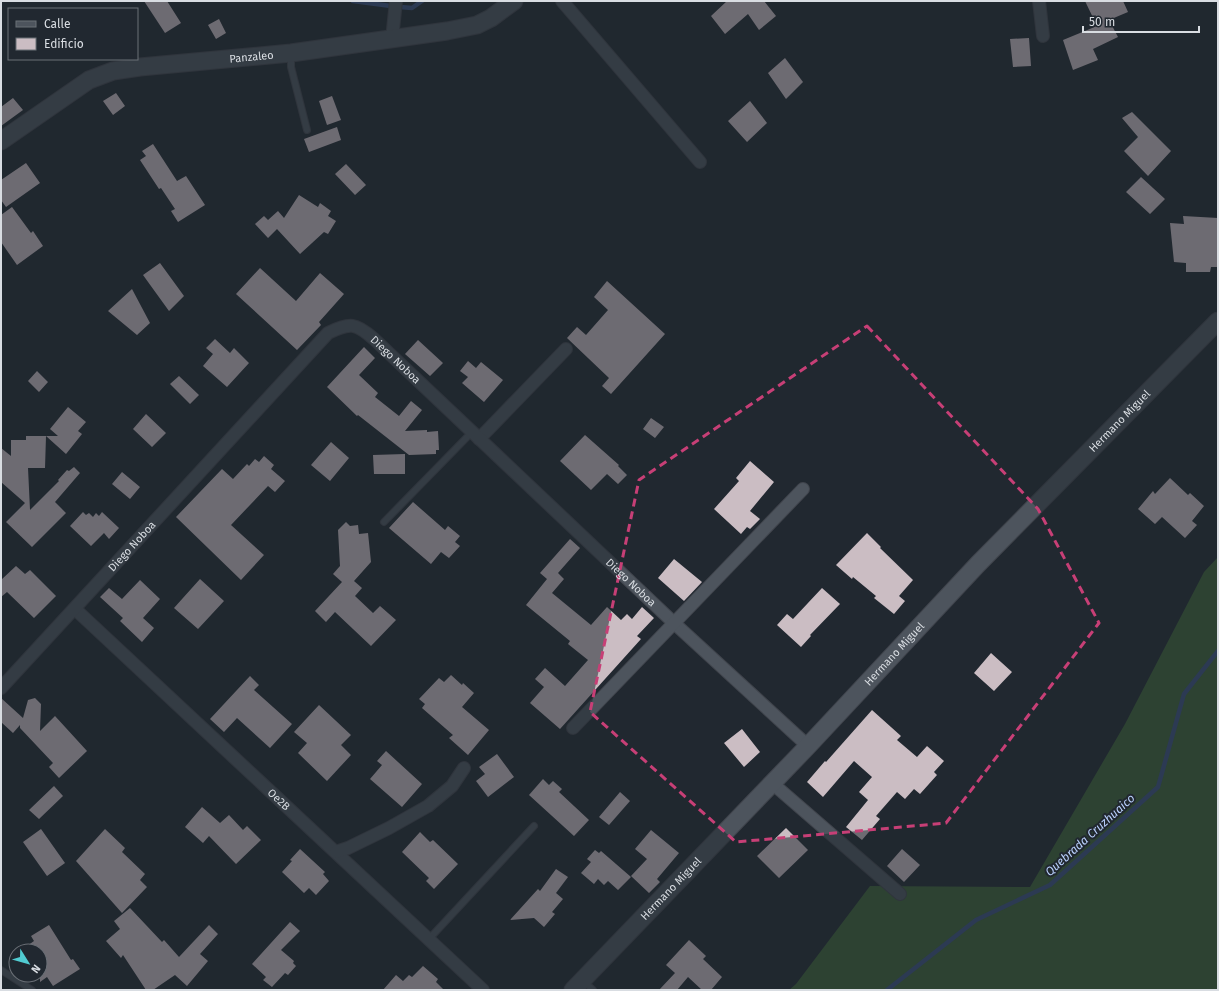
<svg xmlns="http://www.w3.org/2000/svg" width="1219" height="991" font-family="'Fira Sans',sans-serif">
<rect width="100%" height="100%" fill="#212830"/>
<!-- forest -->
<path fill="#3c6236" d="M1218,557v433h-429l7,-6 74,-98 160,1 95,-163 79,-152z"/>
<g fill="none" stroke-linecap="round" stroke-linejoin="round">
<!-- stream -->
<path stroke="#3a517e" stroke-width="4.5" d="M353,1l38,5
M400,7l12,1 10,-7
M887,990l89,-70 74,-35 108,-98 26,-93 34,-43"/>
</g>
<!-- building -->
<path fill="#cbbdc3" d="M144,1h23l14,22 -16,10z
M727,1h37l12,15 -17,14 -11,-16 -23,20 -14,-18z
M1085,1h38l5,11 -19,8 9,17 -25,12 5,11 -25,10 -10,-30 34,-14z
M219,19l7,14 -10,6 -8,-14z
M1029,38l2,28 -18,1 -3,-28z
M785,58l18,24 -17,17 -18,-26z
M116,93l9,13 -12,9 -10,-14z
M332,96l9,24 -14,5 -8,-24z
M13,98l10,12 -22,16v-19z
M750,101l17,22 -20,19 -19,-21z
M1132,112l39,39 -23,25 -24,-25 14,-14 -16,-19z
M337,127l4,13 -32,12 -5,-13z
M153,144l24,37 9,-5 19,29 -27,17 -7,-11 4,-2 -14,-21 -2,1 -19,-29 6,-4 -4,-5z
M26,163l14,20 -34,24 -5,-7v-20z
M346,164l20,21 -11,10 -20,-21z
M1141,177l24,22 -15,15 -24,-22z
M299,195l19,12 2,-4 11,8 -3,5 8,5 -8,13 -4,-2 -24,22 -23,-25 -9,9 -13,-14 9,-8 4,4 10,-9 6,7z
M12,207l19,26 2,-2 10,15 -26,19 -16,-23v-27z
M1183,216l35,2v49h-7l-1,5h-24v-9l-12,-1 -4,-39 14,1z
M160,263l24,33 -15,15 -26,-36z
M260,268l36,33 24,-28 24,21 -25,28 2,3 -24,25 -61,-56z
M607,281l58,53 -54,60 -9,-8 7,-8 -42,-40 10,-11 9,8 22,-25 -14,-13z
M132,289l18,34 -13,12 -29,-24z
M215,339l15,14 4,-5 15,15 -22,24 -24,-21 10,-12 -7,-6z
M418,340l25,23 -13,13 -25,-22z
M364,347l11,11 -16,17 19,18 -3,4 24,19 12,-15 11,9 -17,21 22,-1v2l11,-1 1,19h-3v4l-27,1 -51,-40 -1,1 -30,-29z
M468,361l8,7 5,-6 22,18 -19,22 -22,-19 6,-6 -8,-6z
M37,371l11,11 -9,10 -11,-11z
M179,376l20,19 -9,9 -20,-20z
M68,407l18,15 -8,9 4,3 -16,20 -20,-18h12l-8,-7z
M146,414l20,19 -14,14 -19,-18z
M651,418l13,9 -9,11 -12,-9z
M585,435l34,30 -1,1 9,9 -9,9 -11,-10 -16,16 -31,-29z
M26,436h20l-1,32h-17l2,42 29,-29 -1,-1 9,-10 2,1 5,-4 6,6 -25,29 11,11 -34,34 -26,-25 19,-19 -24,-21v-34l10,8v-16h15z
M331,442l18,16 -19,23 -19,-16z
M405,454v20h-31l-1,-19z
M264,456l10,9 -3,4 14,12 -10,11 -7,-6 -37,39 33,30 -23,25 -65,-63 46,-48 11,10 14,-15 2,2 6,-7 4,3z
M750,461l24,21 -24,29 10,8 -10,10 -3,-2 -6,7 -27,-25 25,-28 -3,-3z
M122,472l18,15 -10,12 -18,-15z
M1170,478l18,17 2,-2 14,13 -12,15 5,4 -12,13 -23,-21 -7,7 -17,-15 15,-18 2,3z
M413,502l32,28 3,-4 12,10 -5,6 5,4 -11,12 -8,-6 -10,12 -42,-36z
M83,512l3,3 3,-2 4,4 3,-4 3,3 3,-4 17,16 -10,11 -5,-6 -13,13 -21,-20z
M346,522l4,4 8,-1 1,9 9,-1 3,29 -17,19 8,7 -7,8 18,17 7,-7 16,14 -25,26 -36,-34 -9,10 -11,-11 27,-29 -9,-8 7,-8 -2,-36z
M867,533l14,14 -1,1 33,32 -14,16 6,5 -11,13 -20,-16 2,-2 -23,-19 -1,2 -16,-14z
M570,539l10,9 -22,25 6,6 -12,14 39,32 16,-18 14,13 6,-6 5,5 10,-12 12,11 -17,18 4,3 -81,90 -30,-26 14,-16 -9,-8 10,-11 20,18 23,-26 -20,-16 2,-3 -44,-36 21,-26 -7,-6z
M674,559l28,23 -18,19 -26,-23z
M16,566l9,8 5,-4 26,26 -22,22 -27,-26 -6,5v-17z
M200,579l24,22 -26,28 -24,-21z
M140,580l20,19 -17,19 11,10 -12,14 -22,-21 3,-3 -23,-21 9,-9 13,11z
M822,588l18,16 -30,31 1,1 -10,11 -24,-22 10,-11 6,5z
M991,653l21,19 -18,19 -20,-18z
M451,675l11,10 1,-2 11,10 -12,14 27,23 -21,25 -19,-17 4,-3 -31,-27 3,-4 -6,-5 20,-21 5,4z
M250,676l9,9 -5,5 38,34 -22,24 -33,-30 -13,14 -14,-13z
M1,698l22,20 5,-18 7,-2 6,6 -1,27 15,-15 32,35 -28,27 -10,-11 4,-4 -33,-35v-3l-7,8 -12,-11z
M319,705l32,30 -10,10 10,10 -24,26 -29,-28 9,-10 -13,-11z
M872,710l29,26 -4,4 20,17 10,-11 17,15 -10,11 3,3 -17,19 -6,-5 -9,10 -8,-7 -21,24 4,3 -18,21 -16,-13 22,-27 -9,-8 13,-15 -18,-16 -31,36 -16,-15 18,-21 1,1z
M742,729l18,23 -16,15 -20,-24z
M386,751l36,33 -20,23 -32,-28 12,-14 -5,-4z
M497,754l17,23 -26,20 -12,-16 9,-7 -6,-7z
M543,779l6,6 4,-4 9,8 -3,3 30,28 -15,16 -45,-41z
M54,786l9,10 -24,23 -10,-9z
M620,792l10,9 -21,24 -10,-8z
M202,807l18,16 9,-8 14,15 4,-4 14,14 -25,24 -27,-28 -6,7 -18,-16z
M786,828l22,22 -29,28 -22,-22z
M41,829l24,34 -18,13 -24,-34z
M105,829l20,19 -3,4 23,22 -5,6 7,7 -25,26 -46,-52z
M651,830l28,23 -22,26 3,3 -11,11 -18,-17 16,-17 -12,-10z
M420,832l10,10 3,-2 25,24 -24,25 -8,-8 3,-3 -27,-26z
M300,849l25,23 -2,2 6,7 -13,14 -7,-7 -5,5 -22,-21 10,-11 -2,-1z
M902,849l18,16 -16,17 -17,-16z
M595,850l4,3 2,-2 30,26 -13,13 -10,-9 -4,4 -6,-6 -4,5 -13,-11 10,-11 -4,-3z
M556,869l12,8 -12,16 7,6 -11,13 3,2 -11,13 -10,-9 -24,2 28,-31 2,2z
M130,908l32,34 2,-2 15,17 30,-32 9,9 -18,20 8,7 -21,25 -12,-11 -22,15h-7l-23,-35 -2,3 -15,-17 14,-12 -6,-8z
M290,922l10,9 -19,19 13,11 -1,2 3,3 -8,9 -3,-2 -13,14 -9,-7 3,-3 -14,-13z
M49,925l22,35 2,-1 7,10 -27,17 -6,-9 -7,5v-31h-20l14,-10 -3,-5z
M689,940l17,16 -3,3 19,18 -11,13h-9l-14,-13 -11,13h-18l16,-17 -9,-8z
M423,966l15,13 -2,3 8,8h-61l13,-15 7,6 6,-6 3,2z"/>
<g fill="none" stroke-linecap="round" stroke-linejoin="round">
<!-- lane casing -->
<g stroke="#41454d" stroke-width="8">
<path id="lane" d="M291,55v12l16,63
M384,522l88,-90
M429,939l105,-113
M1,970l31,20
M583,981l10,9"/>
</g>
<!-- street casing -->
<g stroke="#41454d" stroke-width="14">
<g id="street">
<path d="M562,1l138,161"/>
<path d="M1039,1l4,35"/>
<path d="M392,39l4,-38"/>
<path d="M479,439l87,-90"/>
<path id="s1" d="M75,609l408,381"/>
<path id="s2" d="M1,688l327,-355c22,-11 28,-10 46,6l300,284 134,123"/>
<path d="M573,728l230,-239"/>
<path d="M772,783l128,111"/>
<path d="M336,852l12,-4 41,-20 39,-22 24,-20 12,-18"/>
</g>
</g>
<!-- secondary casing -->
<g stroke="#41454d" stroke-width="19">
<g id="secondary">
<path id="s3" d="M1,141l88,-61 24,-9 27,-4 151,-14 156,-22 30,-6 14,-7 23,-17"/>
<path id="s4" d="M573,990l235,-244 170,-182 240,-243"/>
</g>
</g>
<!-- lane -->
<use href="#lane" stroke="#4d545d" stroke-width="6"/>
<!-- street -->
<use href="#street" stroke="#4d545d" stroke-width="12"/>
<!-- secondary -->
<use href="#secondary" stroke="#4d545d" stroke-width="17"/>
</g>
<!-- marked area -->
<path d="M0 0H1219V991H0ZM867,326l171,183 61,114 -153,200 -210,19 -146,-130 49,-232z" fill="#212830" fill-opacity=".55" fill-rule="evenodd"/>
<path fill="none" stroke="#c73f76" stroke-width="3" stroke-dasharray="8 5" stroke-linejoin="round" d="M867,326l171,183 61,114 -153,200 -210,19 -146,-130 49,-232z"/>
<g text-anchor="middle" stroke-width="4" stroke-linejoin="round" paint-order="stroke">
<!-- street labels -->
<g font-size="11" fill="#d9dde2" stroke="#212830">
<text dy="4" stroke="none"><textPath href="#s3" startOffset="272">Panzaleo</textPath></text>
<text dy="4" stroke="none"><textPath href="#s2" startOffset="564">Diego Noboa</textPath></text>
<text dy="4" stroke="none"><textPath href="#s4" startOffset="789">Hermano Miguel</textPath></text>
<text dy="4" stroke="none"><textPath href="#s2" startOffset="193">Diego Noboa</textPath></text>
<text dy="4" stroke="none"><textPath href="#s2" startOffset="888">Diego Noboa</textPath></text>
<text dy="4" stroke="none"><textPath href="#s4" startOffset="465">Hermano Miguel</textPath></text>
<text dy="4" stroke="none"><textPath href="#s1" startOffset="279">Oe2B</textPath></text>
<text dy="4" stroke="none"><textPath href="#s4" startOffset="141">Hermano Miguel</textPath></text>
</g>
<!-- water labels -->
<g font-size="12" font-style="italic" fill="#bad1fd" stroke="#212830">
<text transform="translate(1090 835) rotate(-42)" y="4">Quebrada Cruzhuaico</text>
</g>
</g>
<!-- border -->
<rect width="1219" height="991" fill="none" stroke="#d9dde2" stroke-width="4"/>
<!-- legend -->
<rect x="8" y="8" width="130" height="52" fill="#212830" stroke="#6b7077"/>
<rect x="16" y="21" width="20" height="6" fill="#4d545d" stroke="#6b7077"/>
<text x="44" y="28" font-size="12" fill="#d9dde2">Calle</text>
<rect x="16" y="38" width="20" height="12" fill="#cbbdc3" stroke="#6b7077"/>
<text x="44" y="48" font-size="12" fill="#d9dde2">Edificio</text>
<!-- north arrow -->
<g transform="translate(28 963) rotate(127)"><circle r="19" fill="#212830" stroke="#6b7077"/>
<path d="M0-3L7 15L0 10L-7 15Z" fill="#51ccd2"/>
<text y="-6" font-size="11" font-weight="bold" text-anchor="middle" fill="#d9dde2">N</text>
</g>
<!-- scale -->
<path d="M1083 26v6h116v-6" fill="none" stroke="#d9dde2" stroke-width="2"/>
<text x="1089" y="26" font-size="12" fill="#d9dde2" stroke="#212830" stroke-width="3" paint-order="stroke">50 m</text>
</svg>
